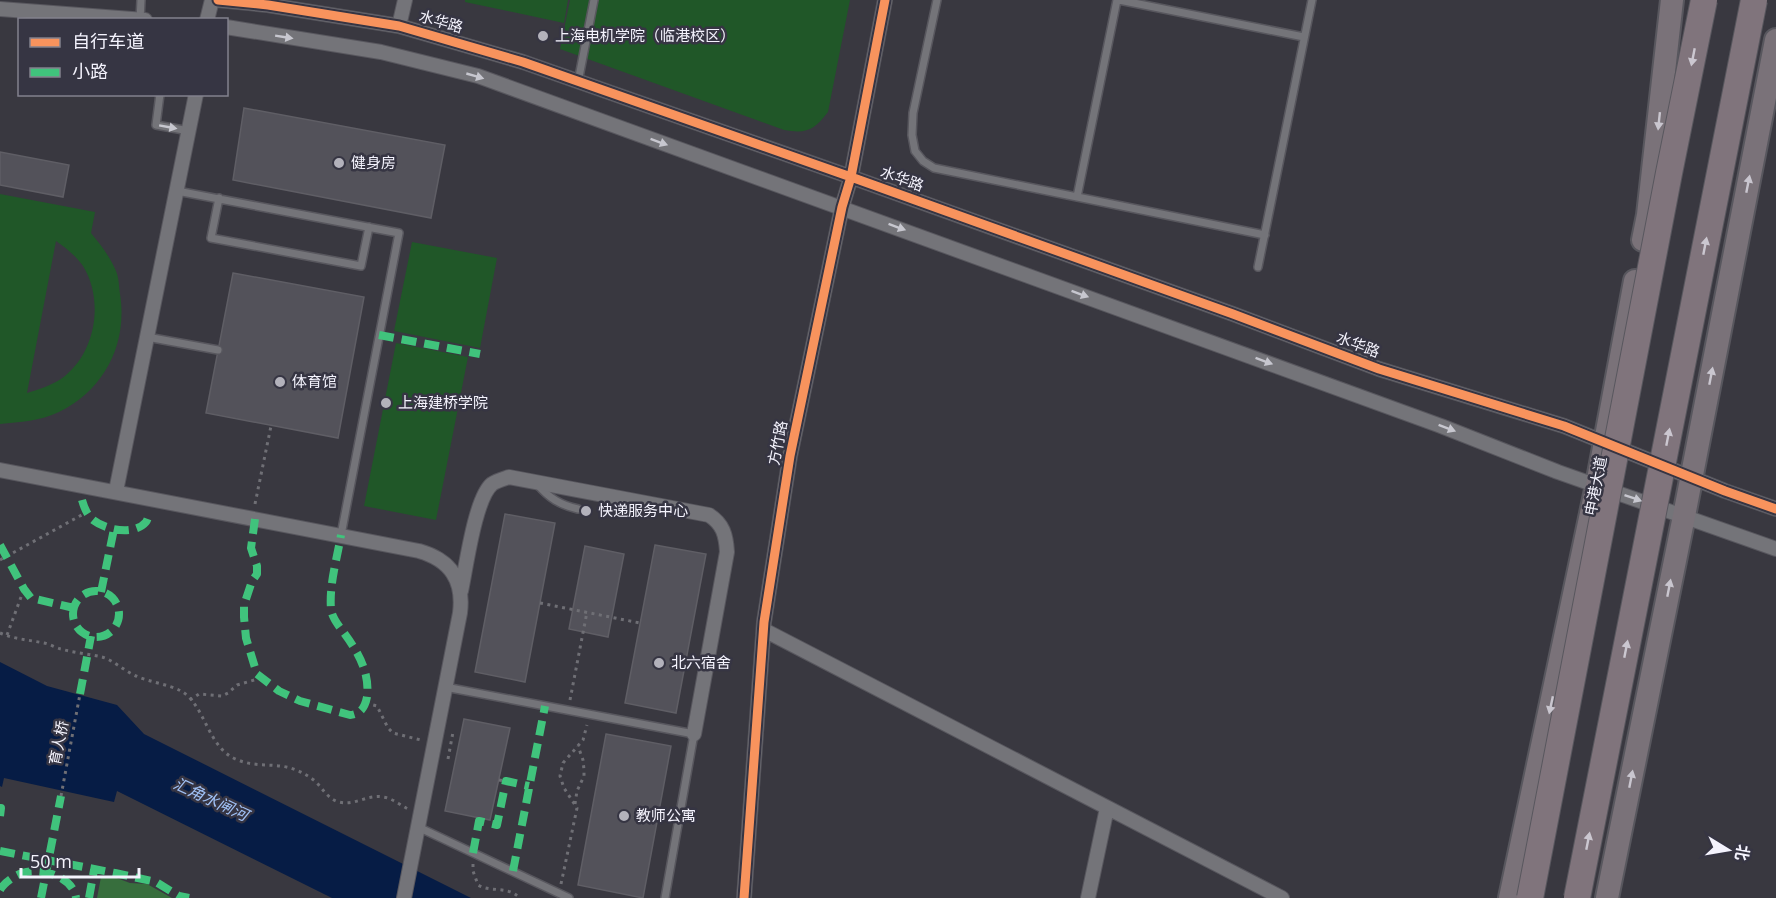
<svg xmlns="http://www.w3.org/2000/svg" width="1776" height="898" font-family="'Open Sans','Noto Sans SC',sans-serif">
<rect width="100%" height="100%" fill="#393840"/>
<!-- green -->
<path fill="#205728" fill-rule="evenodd" d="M465,0h103l-4,23 -99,-21z
M570,0h280l-22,112c-14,18 -21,22 -44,18l-224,-81z
M0,194l95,18 -4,21c10,12 19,24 25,38 3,7 3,16 4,23 8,50 -16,96 -61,118 -19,9 -39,10 -59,12zM56,241c10,7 20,15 27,25 21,34 13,85 -18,110 -12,9 -25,13 -38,17z
M412,242l85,16 -17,90 -86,-17z
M396,343l72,14 -32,163 -72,-14z"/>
<!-- forest -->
<path fill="#376e3d" d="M101,877h13l16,6 17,1 25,14h-75z"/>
<!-- water -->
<path fill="#061c45" d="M0,662l47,24 70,19 27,29 327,164h-139l-215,-107 -3,11 -110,-24 -2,9 -2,-1z"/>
<!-- building -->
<path fill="#53525a" stroke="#5f5e65" stroke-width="1.5" d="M244,108l201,37 -14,73 -198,-38z
M0,152l69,13 -6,32 -63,-12z
M233,273l131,24 -26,141 -132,-25z
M505,514l50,9 -30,159 -50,-10z
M655,545l51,9 -30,159 -51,-10z
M585,546l39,8 -16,83 -39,-8z
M464,719l46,9 -20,92 -45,-9z
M606,734l65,12 -28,152 -65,-13z"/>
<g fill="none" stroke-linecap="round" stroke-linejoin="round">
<!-- service casing -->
<g stroke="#58575e" stroke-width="10">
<path id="service" d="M937,0l-24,113 -1,22 3,16 8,10 11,7 331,67
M1119,0l185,37
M140,20l1,-20
M578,82l16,-82
M160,94l-4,31 33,6
M177,191l222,42 -58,302
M1077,197l40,-197
M219,198l-8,40 150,28 8,-39
M1258,267l54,-267
M147,337l71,13
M537,484c12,14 23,21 41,25
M445,687l249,47 -29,164
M418,827l151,71"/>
</g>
<!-- minor casing -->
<g stroke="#58575e" stroke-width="16">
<path id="minor" d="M218,0l50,5 131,21 124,36 328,115 382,137 146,55 185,57 161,65 51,18
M0,9l145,11
M207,20l5,-20
M399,26l6,-26
M226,27l155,25 97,24 963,350 117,46 218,77
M0,470l419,81c32,9 45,30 41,62l-56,285
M116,491l80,-397
M461,591c5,-23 14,-93 31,-107 4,-3 11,-5 17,-7l200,38c14,9 17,20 18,37l-33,182
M764,630l518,268
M744,898l20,-276 26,-166 52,-249 9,-30 34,-177
M1088,898l19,-90"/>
</g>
<!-- primary casing -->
<g stroke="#58575e" stroke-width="26">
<path id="primary" d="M1643,240l5,-25 24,-215
M1510,898l87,-413 38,-204
M1607,898l77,-382 92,-476"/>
</g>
<!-- path -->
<path stroke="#6f6f75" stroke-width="3" stroke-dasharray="3 4.5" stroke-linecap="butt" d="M255,504l16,-78
M0,560l87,-48
M540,603l100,20
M0,633c14,6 29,7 44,10 6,1 12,5 17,6 14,4 28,5 41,8 11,3 21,13 32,18 14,7 34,9 47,16 25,14 26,58 57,69 19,8 39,2 58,10 7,3 13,6 19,11 8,8 13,18 24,21 16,4 29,-8 44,-5 9,1 17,8 25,12
M7,635l17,-46
M190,700l9,-6 23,2 6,-3 9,-8 24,-7
M570,700l17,-88
M366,703l11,3 11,22 5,5 28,7
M448,759l5,-27h-2
M499,780l5,1
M61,796l19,-102
M575,804l2,-13 7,-15v-6l-1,-10 -5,-14
M473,864v7l5,14c14,8 28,0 42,13
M561,884l16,-76 -13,-20 -4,-12 3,-13 20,-23 4,-15"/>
<!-- service -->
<use href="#service" stroke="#747479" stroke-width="7"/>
<!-- minor -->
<use href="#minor" stroke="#747479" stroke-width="14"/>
<!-- primary -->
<use href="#primary" stroke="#7a7279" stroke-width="22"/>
<!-- motorway-bridge casing -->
<g stroke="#58575e" stroke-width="28" stroke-linecap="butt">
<path id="motorway-bridge" d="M1530,898l139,-725 35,-173
M1577,898l177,-898"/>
</g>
<!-- motorway-bridge -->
<use href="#motorway-bridge" stroke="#80747c" stroke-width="26"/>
<!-- quiet -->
<path stroke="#40c37c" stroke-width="8" stroke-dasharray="15 8" stroke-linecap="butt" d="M379,335l101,19
M82,500c2,7 5,15 11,20 13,10 41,16 53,2 1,-1 3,-7 3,-9
M255,519l-4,29 6,18v8l-5,7 -8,24v12l2,21 11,36 22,17 21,10 50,14c11,-1 15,-8 17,-18 3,-25 -9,-45 -23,-64 -5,-7 -12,-15 -13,-24 -2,-24 6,-50 10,-74
M0,545l24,44 7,9 43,10
M73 614a23 23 0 1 1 46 0a23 23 0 1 1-46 0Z
M101,592l13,-63
M80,694l11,-58
M0,808h1l-1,8
M0,851l115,22 41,9 23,14 10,2
M473,853l6,-32 18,4 9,-44 23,5
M513,871l32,-165
M0,890c4,-7 14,-14 22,-17 18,-6 51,3 54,25
M41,898l20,-102
M89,898l5,-28"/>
<!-- cycleway casing -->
<g stroke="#363543" stroke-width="13">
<path id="cycleway" d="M218,0l50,5 131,21 124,36 328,115 382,137 146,55 185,57 161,65 51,18
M744,898l20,-276 26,-166 52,-249 9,-30 34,-177"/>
</g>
<!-- cycleway -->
<use href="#cycleway" stroke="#f8935d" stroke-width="9"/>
</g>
<!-- one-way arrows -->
<defs><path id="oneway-solid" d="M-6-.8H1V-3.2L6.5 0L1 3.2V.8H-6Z" transform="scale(1.5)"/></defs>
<g fill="#c7c7cf">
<use href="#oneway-solid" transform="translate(284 37) rotate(9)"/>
<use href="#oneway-solid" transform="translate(475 76) rotate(16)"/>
<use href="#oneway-solid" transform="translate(168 127) rotate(10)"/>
<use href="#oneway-solid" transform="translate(659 142) rotate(20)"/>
<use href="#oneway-solid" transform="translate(897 227) rotate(20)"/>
<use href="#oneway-solid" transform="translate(1080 294) rotate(20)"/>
<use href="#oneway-solid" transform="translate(1264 361) rotate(20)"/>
<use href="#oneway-solid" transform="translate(1447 428) rotate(21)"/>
<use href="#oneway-solid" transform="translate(1633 498) rotate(19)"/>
</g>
<g fill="#cbc7d0">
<use href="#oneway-solid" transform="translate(1693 57) rotate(101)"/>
<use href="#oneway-solid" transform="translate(1705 246) rotate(-79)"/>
<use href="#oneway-solid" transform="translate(1668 437) rotate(-79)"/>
<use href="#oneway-solid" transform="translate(1626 649) rotate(-79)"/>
<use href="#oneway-solid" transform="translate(1588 841) rotate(-79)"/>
</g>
<g fill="#c9c6cf">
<use href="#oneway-solid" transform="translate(1659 121) rotate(96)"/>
<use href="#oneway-solid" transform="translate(1748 184) rotate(-79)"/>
<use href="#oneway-solid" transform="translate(1711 376) rotate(-79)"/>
<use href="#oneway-solid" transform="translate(1669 588) rotate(-79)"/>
<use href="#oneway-solid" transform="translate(1551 705) rotate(102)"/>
<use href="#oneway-solid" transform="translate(1631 779) rotate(-79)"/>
</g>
<!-- markers -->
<g fill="#b3b2bb" stroke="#363543" stroke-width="2">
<circle cx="543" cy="36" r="6"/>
<circle cx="339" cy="163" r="6"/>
<circle cx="280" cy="382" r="6"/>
<circle cx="386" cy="403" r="6"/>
<circle cx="586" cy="511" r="6"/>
<circle cx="659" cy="663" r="6"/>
<circle cx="624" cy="816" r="6"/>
</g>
<g text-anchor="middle" stroke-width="5" stroke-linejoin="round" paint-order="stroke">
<!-- street labels -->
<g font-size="15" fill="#f4f3fd" stroke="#363543">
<text transform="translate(441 22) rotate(16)" y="5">水华路</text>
<text transform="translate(902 179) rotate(20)" y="5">水华路</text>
<text transform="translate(1358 345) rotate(21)" y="5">水华路</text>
<text transform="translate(778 443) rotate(-79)" y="5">方竹路</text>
<text transform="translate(1596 486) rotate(-79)" y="5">申港大道</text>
<text transform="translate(59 743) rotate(-79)" y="5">育人桥</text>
</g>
<!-- poi labels -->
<g font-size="15" fill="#f4f3fd" stroke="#363543" text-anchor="start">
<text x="555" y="41">上海电机学院（临港校区）</text>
<text x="351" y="168">健身房</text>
<text x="292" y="387">体育馆</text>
<text x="398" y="408">上海建桥学院</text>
<text x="598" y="516">快递服务中心</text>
<text x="671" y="668">北六宿舍</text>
<text x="636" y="821">教师公寓</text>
</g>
<!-- water labels -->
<g font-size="16" font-style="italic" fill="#a0c1f6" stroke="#363543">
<text transform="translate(211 799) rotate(25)" y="6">汇角水闸河</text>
</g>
</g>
<!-- legend -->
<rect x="18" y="18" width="210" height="78" fill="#363543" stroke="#82818d" stroke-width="1.5"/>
<rect x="30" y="38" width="30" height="9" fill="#f8935d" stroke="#82818d" stroke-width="1.5"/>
<text x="72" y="48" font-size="18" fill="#f4f3fd">自行车道</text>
<rect x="30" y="68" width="30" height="9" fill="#40c37c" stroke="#82818d" stroke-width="1.5"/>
<text x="72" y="78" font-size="18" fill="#f4f3fd">小路</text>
<!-- north arrow -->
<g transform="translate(1728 850) rotate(101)" stroke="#363543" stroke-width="4.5" paint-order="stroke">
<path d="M0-4.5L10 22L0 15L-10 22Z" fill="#f4f3fd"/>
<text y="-9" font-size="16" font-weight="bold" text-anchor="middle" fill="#f4f3fd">北</text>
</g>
<!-- scale -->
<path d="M21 868v9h118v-9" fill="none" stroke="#f4f3fd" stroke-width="3"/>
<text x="30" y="868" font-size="18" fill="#f4f3fd" stroke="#363543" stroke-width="4.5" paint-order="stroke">50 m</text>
</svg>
